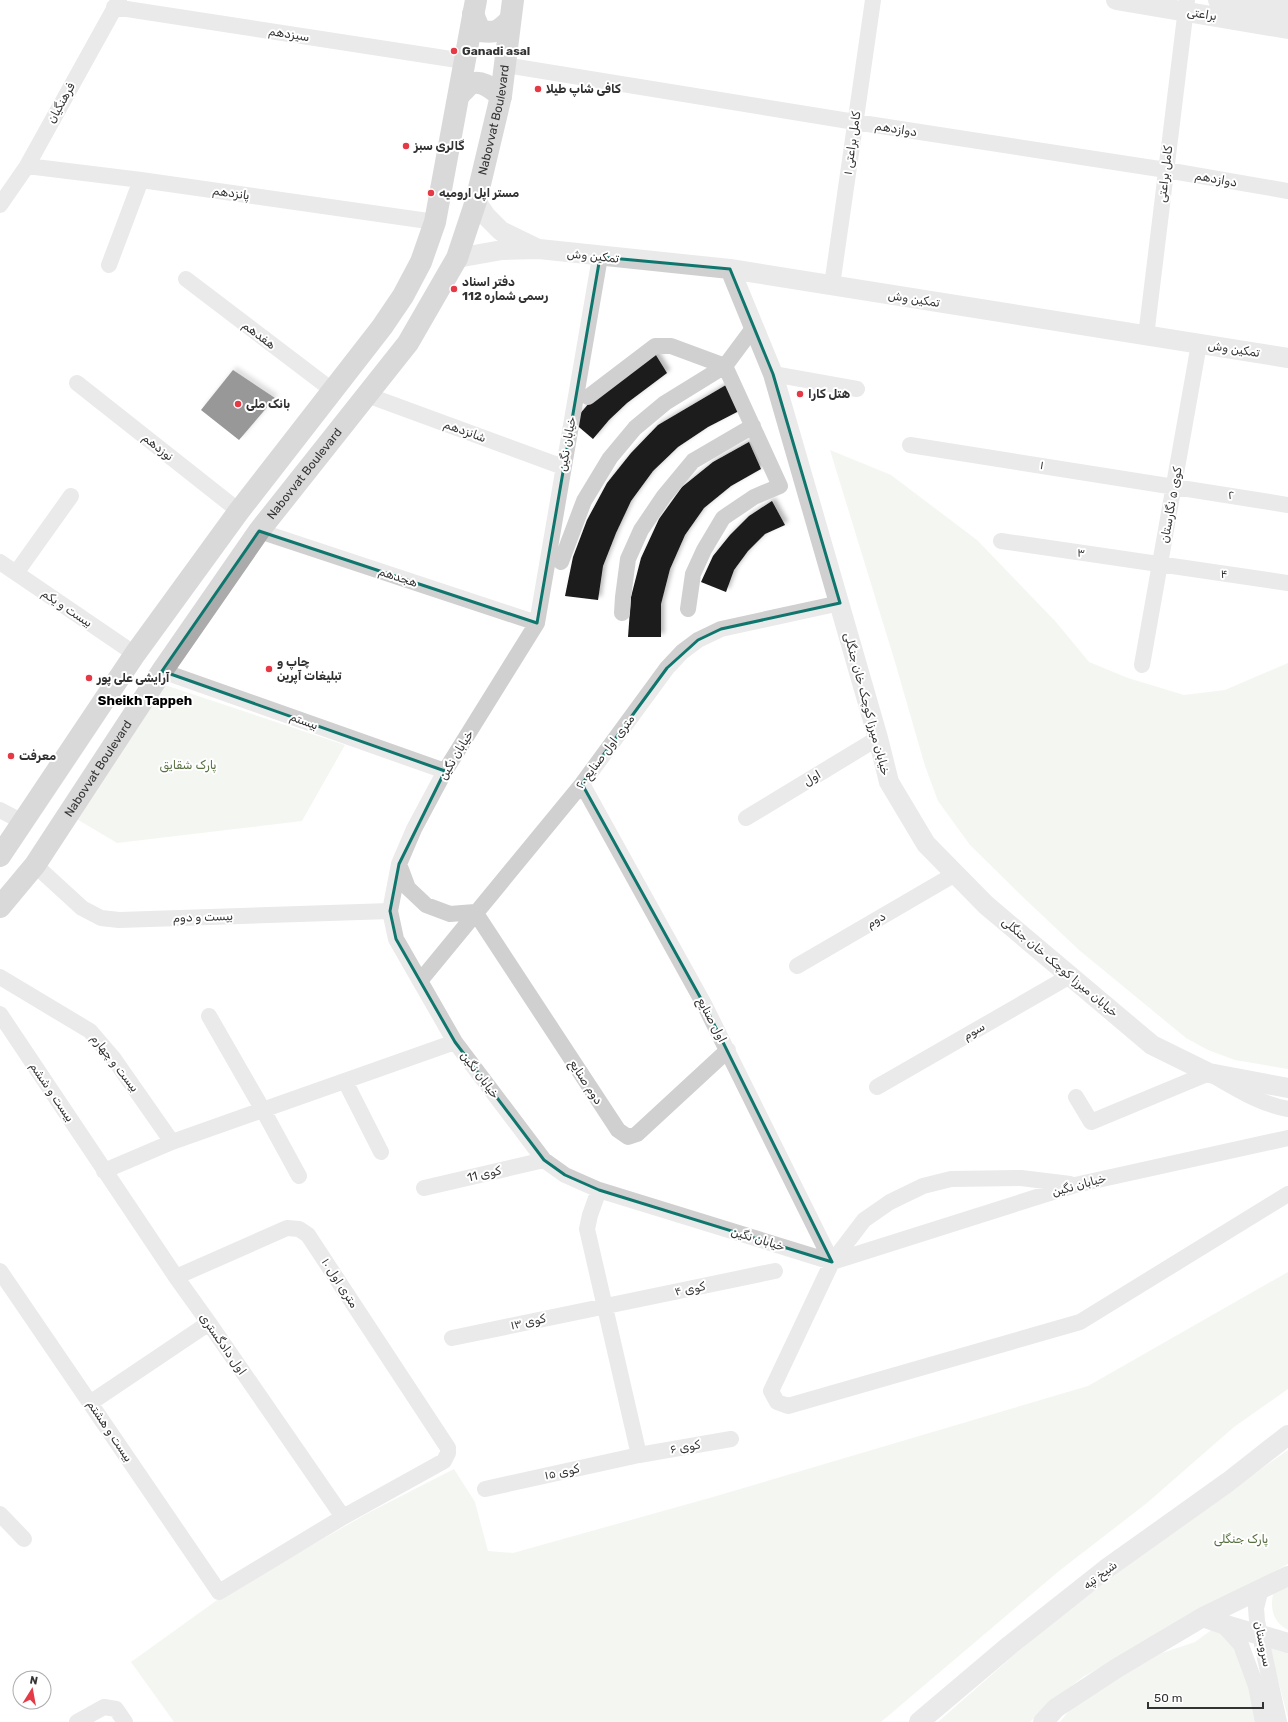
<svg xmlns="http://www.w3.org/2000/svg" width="1288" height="1722" font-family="Rubik,'Noto Naskh Arabic',sans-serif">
<defs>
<filter id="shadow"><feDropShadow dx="3.5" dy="-3.5" stdDeviation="2" flood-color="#0004"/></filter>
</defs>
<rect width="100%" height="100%" fill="#fff"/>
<!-- green -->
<path fill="#e6ecdf" d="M830,450l61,25 86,65 79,82 33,40 39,16 56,17 41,-5 63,-27v406l-53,-9 -27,-10 -22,-12 -107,-88 -54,-51 -55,-54 -32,-44 -13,-35 -30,-104z
M159,683l186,62 -43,76 -185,22 -47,-28z
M1288,1272v117l-54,38 -87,76 -88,68 -178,151h-707l-43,-60 89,-64 148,-85 86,-44 21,33 13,49 25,2 200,-56 375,-111z
M1288,1450v114l-205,113 -30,23 -23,22h-92l93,-82 124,-96z
M1288,1582v48c-15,-8 -18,-21 -15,-36z
M1221,1623l15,6 22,93h-198l15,-19 87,-50 33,-11z
M1269,1646l19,7v65z"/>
<!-- building -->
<path fill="#1a1a1a" filter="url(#shadow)" d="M654,352l13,21 -40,30 -18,17 -16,19 -20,-17 17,-20z
M233,370l42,28 -36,42 -38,-30z
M726,385l13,26 -31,16 -30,20 -25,24 -22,30 -15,32 -13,33 -5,34 -33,-4 8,-39 14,-37 20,-37 24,-30 27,-28z
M749,442l12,27 -30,17 -27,22 -19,27 -15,34 -9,35v33h-33l3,-40 10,-39 18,-39 23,-32 31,-25z
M772,501l13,24 -20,9 -17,17 -14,19 -8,22 -25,-10 12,-26 17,-21 19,-19z"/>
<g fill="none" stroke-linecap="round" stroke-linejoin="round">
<!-- minor -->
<path stroke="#d0d0d0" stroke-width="16" d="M114,7l350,54
M505,65l350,57 311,48 122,21
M27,166l114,14 294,42
M0,205l27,-39 92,-166
M600,257l-63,366 -92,148 -31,58 -15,35 -9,47 6,28 59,103 89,118 21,15 34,15 233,72 243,-77 213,-47
M109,265l32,-85
M186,279l146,111
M832,285l41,-285
M1146,336l41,-336
M773,374l84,15
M77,383l162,128
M367,395l196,72
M588,397l67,-51h16l54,20 29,-39
M910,445l378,60
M259,531l278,92
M1001,541l287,42
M0,562l135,92
M561,562l23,-61 26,-43 25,-30 30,-25 60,-37 55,120 -26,11 -31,21 -19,32 -11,24 -5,35
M16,573l55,-77
M622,613l1,-16 5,-38 13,-29 23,-34 29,-35 60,-35
M1142,665l57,-321
M162,671l283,100
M582,784l123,222 127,256
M0,810l23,12
M746,818l132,-80
M399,864l9,24 18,17 24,9 25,-2 143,218 10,7 9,-3 91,-84
M35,865l47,43 19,10 18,2 271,-9
M797,966l158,-92
M0,977l90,54 24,28 58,83
M420,981l162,-197 85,-116 15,-16 16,-12 23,-11 119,-26
M0,1014l176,263 33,46 134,194
M209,1016l54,94 36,66
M345,1081l36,71
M877,1087l193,-111
M1076,1097l15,25 118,-49c25,14 50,31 79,36
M104,1171l68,-29 283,-100
M1070,1184l-49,-6 -70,1 -28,7 -33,16 -26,18 -32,42 -61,129 6,11 11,4 292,-84 208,-128
M424,1188l120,-28
M599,1190l-9,25 -3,14 52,226
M0,1271l219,321 124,-75 101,-56 4,-8v-5l-140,-213 -9,-6 -12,-1 -111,49
M452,1338l323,-67
M90,1403l119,-80
M485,1489l154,-34 92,-16
M0,1514l24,25
M1261,1589l-5,19 1,13 22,101
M1223,1625l18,20 15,41 7,36
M77,1722l27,-15 12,2 9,13"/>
<!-- tertiary -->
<path stroke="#d0d0d0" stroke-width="20" d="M1116,0l172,29
M1218,0l70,10
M476,201l10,15 15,15 35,17
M457,258l45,-8 37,-1 191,20 558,89
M730,269l43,105 105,364 11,44 37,62 60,61 166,140 57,28 79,15
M1203,1617c28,11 57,17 85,26
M919,1722l91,-77 96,-76 122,-87 60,-47
M1043,1722l13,-14 61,-40 86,-51 85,-41"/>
<!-- primary -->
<g stroke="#ababab" stroke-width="22">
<path d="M473,14l7,17c16,2 18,1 29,-10"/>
<path d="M459,95c4,-3 8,-9 12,-11 11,-5 22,6 30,12"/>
<path d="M0,856l135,-202 104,-143 143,-184 21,-31 18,-34 14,-40 41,-222"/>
<path id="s1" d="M0,907l35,-42 127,-194 97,-140 149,-188 49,-85 19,-57 25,-105 12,-96"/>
</g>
</g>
<!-- marked area -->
<path d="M0 0H1288V1722H0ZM600,257l130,12 43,105 67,229 -119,26 -23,11 -31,28 -85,116 123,222 127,256 -233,-72 -34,-15 -21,-15 -89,-118 -59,-103 -6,-28 9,-47 46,-93 -283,-100 97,-140 278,92z" fill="#fff" fill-opacity=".55" fill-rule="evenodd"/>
<path fill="none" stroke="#0f766e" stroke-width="3" stroke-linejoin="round" d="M600,257l130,12 43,105 67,229 -119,26 -23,11 -31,28 -85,116 123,222 127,256 -233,-72 -34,-15 -21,-15 -89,-118 -59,-103 -6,-28 9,-47 46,-93 -283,-100 97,-140 278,92z"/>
<!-- markers -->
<g fill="#e63946" stroke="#fff" stroke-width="1.5">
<circle cx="454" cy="51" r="4"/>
<circle cx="538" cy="89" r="4"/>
<circle cx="406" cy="146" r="4"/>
<circle cx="431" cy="193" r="4"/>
<circle cx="454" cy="289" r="4"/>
<circle cx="800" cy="394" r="4"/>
<circle cx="238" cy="404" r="4"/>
<circle cx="269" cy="669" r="4"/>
<circle cx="89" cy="678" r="4"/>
<circle cx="11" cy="756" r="4"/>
</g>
<g text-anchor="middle" stroke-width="4" stroke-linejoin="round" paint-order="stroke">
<!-- street labels -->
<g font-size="12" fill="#333" stroke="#fff">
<text transform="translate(1202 14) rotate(9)" y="4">براعتی</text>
<text transform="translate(289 34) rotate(9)" y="4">سیزدهم</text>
<text transform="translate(61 103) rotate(-61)" y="4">فرهنگیان</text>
<text dy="4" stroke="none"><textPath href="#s1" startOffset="938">Nabovvat Boulevard</textPath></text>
<text transform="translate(896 129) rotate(9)" y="4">دوازدهم</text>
<text transform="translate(852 143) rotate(-82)" y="4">کامل براعتی ۱</text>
<text transform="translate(1165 174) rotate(-83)" y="4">کامل براعتی</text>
<text transform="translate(1216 179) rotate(10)" y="4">دوازدهم</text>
<text transform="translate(231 193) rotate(8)" y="4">پانزدهم</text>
<text transform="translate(593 256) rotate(6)" y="4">تمکین وش</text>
<text transform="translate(914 299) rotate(9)" y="4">تمکین وش</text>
<text transform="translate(259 335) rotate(37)" y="4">هفدهم</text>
<text transform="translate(1234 349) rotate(9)" y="4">تمکین وش</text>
<text transform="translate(465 431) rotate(20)" y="4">شانزدهم</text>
<text transform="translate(567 444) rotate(-80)" y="4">خیابان نگین</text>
<text transform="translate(158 447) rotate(38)" y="4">نوزدهم</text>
<text transform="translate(1042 465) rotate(9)" y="4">۱</text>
<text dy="4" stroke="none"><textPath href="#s1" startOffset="530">Nabovvat Boulevard</textPath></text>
<text transform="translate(1231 495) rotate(9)" y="4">۲</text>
<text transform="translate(1171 505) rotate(-80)" y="4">کوی ۵ نگارستان</text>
<text transform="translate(1081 553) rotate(9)" y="4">۳</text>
<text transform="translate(1224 574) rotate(8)" y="4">۴</text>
<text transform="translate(398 577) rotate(18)" y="4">هجدهم</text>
<text transform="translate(67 608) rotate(34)" y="4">بیست و یکم</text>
<text transform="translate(867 704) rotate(75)" y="4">خیابان میرزا کوچک خان جنگلی</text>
<text transform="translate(304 721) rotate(20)" y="4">بیستم</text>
<text transform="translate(605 752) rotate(-53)" y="4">۲۰ متری اول صنایع</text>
<text transform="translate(456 755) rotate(-59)" y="4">خیابان نگین</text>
<text dy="4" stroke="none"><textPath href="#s1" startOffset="170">Nabovvat Boulevard</textPath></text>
<text transform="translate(812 778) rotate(-31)" y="4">اول</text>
<text transform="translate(203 917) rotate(-2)" y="4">بیست و دوم</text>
<text transform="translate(876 920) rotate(-30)" y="4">دوم</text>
<text transform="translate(1060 967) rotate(40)" y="4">خیابان میرزا کوچک خان جنگلی</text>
<text transform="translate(712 1020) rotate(62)" y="4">اول صنایع</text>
<text transform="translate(974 1031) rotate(-30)" y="4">سوم</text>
<text transform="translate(115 1063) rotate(52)" y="4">بیست و چهارم</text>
<text transform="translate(480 1075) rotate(53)" y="4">خیابان نگین</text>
<text transform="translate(586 1082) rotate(57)" y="4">دوم صنایع</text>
<text transform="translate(52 1092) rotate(56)" y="4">بیست و ششم</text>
<text transform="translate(484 1174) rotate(-13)" y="4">کوی 11</text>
<text transform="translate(1079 1185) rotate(-15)" y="4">خیابان نگین</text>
<text transform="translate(758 1239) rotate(17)" y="4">خیابان نگین</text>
<text transform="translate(340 1283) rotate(57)" y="4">۱۰ متری اول</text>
<text transform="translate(690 1289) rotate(-11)" y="4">کوی ۴</text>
<text transform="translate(528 1322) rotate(-12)" y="4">کوی ۱۳</text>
<text transform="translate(223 1344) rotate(55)" y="4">اول دادگستری</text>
<text transform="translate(110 1431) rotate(56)" y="4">بیست و هشتم</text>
<text transform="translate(685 1447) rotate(-10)" y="4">کوی ۶</text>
<text transform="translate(562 1472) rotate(-12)" y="4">کوی ۱۵</text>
<text transform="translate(1100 1575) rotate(-37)" y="4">شیخ تپه</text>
<text transform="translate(1263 1644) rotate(78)" y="4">سروستان</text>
</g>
<!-- poi labels -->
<g font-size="12" font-weight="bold" fill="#333" stroke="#fff" text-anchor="start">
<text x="462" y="55">Ganadi asal</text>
<text x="546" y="93">کافی شاپ طیلا</text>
<text x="414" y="150">گالری سبز</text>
<text x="439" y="197">مستر اپل ارومیه</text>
<text x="462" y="286">دفتر اسناد<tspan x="462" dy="14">رسمی شماره 112</tspan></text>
<text x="808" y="398">هتل کارا</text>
<text x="246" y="408">بانک ملی</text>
<text x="277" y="666">چاپ و<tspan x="277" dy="14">تبلیغات آپرین</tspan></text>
<text x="97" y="682">آرایشی علی پور</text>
<text x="19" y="760">معرفت</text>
</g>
<!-- park labels -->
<g font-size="12" fill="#56703f" stroke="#fff">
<text x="188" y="769">پارک شقایق</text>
<text x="1241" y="1543">پارک جنگلی</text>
</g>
<!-- neighbourhood labels -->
<g font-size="13" font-weight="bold" fill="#000" stroke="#fff">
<text x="145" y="705">Sheikh Tappeh</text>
</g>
</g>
<!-- north arrow -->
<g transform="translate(32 1690) rotate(11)"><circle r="19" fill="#ffffff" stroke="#adadad"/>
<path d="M0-3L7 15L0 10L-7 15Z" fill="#e63946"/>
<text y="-6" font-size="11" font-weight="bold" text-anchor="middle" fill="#333333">N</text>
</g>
<!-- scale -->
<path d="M1148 1702v6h115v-6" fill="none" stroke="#333333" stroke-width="2"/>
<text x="1154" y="1702" font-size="12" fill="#333333" stroke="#ffffff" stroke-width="3" paint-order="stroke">50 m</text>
</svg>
